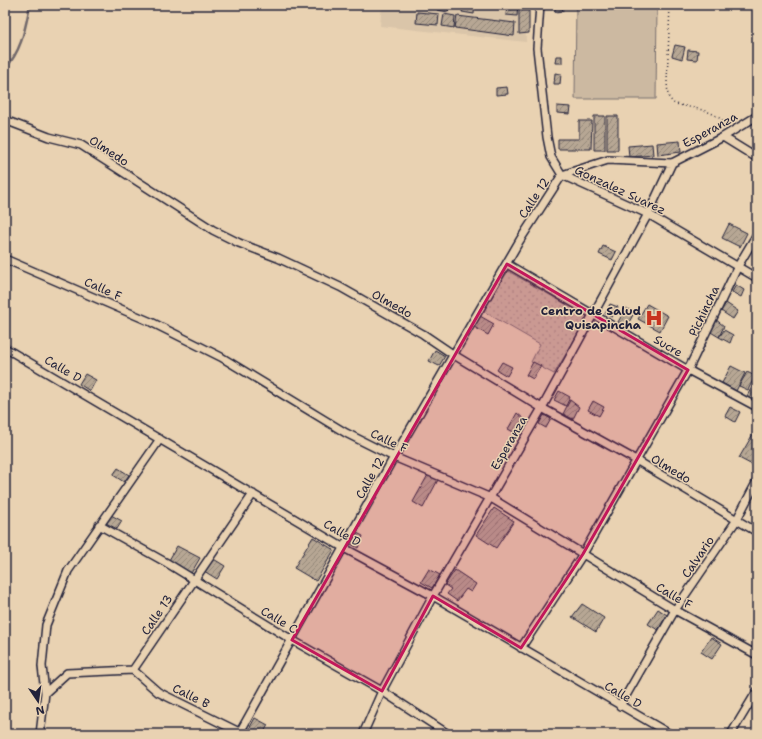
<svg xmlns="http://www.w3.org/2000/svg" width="762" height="739" font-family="'Shantell Sans',sans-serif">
<defs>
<pattern id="grass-dots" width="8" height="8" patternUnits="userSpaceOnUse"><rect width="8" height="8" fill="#ccb9a1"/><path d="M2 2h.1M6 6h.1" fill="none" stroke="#af9f8c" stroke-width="1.8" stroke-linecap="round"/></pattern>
<pattern id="building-hatch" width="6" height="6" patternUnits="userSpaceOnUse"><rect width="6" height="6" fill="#b7a794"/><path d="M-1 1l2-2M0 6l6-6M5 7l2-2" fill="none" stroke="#94887a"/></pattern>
</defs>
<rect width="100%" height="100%" fill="#e9d2b2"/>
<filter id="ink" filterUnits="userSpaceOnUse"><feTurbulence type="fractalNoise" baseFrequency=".025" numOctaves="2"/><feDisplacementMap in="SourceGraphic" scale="8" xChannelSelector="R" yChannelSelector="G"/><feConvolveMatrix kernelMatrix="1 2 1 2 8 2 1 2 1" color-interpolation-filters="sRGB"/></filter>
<g filter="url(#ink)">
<!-- built -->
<path fill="#dac5a9" d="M382,5h143l1,37 -146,-16z"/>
<!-- grass -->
<path fill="url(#grass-dots)" stroke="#776e6e" d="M508,271l80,46 -34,57 -23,-12 9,-18 -57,-33z"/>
<!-- garden -->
<path fill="#ccb9a1" stroke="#776e6e" d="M576,5h81l-1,94h-81z"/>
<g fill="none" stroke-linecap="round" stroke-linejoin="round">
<!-- stream -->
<path stroke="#71686a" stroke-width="2.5" d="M5,69c17,-19 20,-40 25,-64"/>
</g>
<!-- building -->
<path fill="url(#building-hatch)" stroke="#22223b" d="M437,5h12l-1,7 -11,-2z
M463,5h12l-1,9 -12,-2z
M507,5h11l-1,11 -11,-1z
M555,5h7l1,6 -8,1z
M519,11h10v22l-10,1z
M417,12l22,2 -1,11 -22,-2z
M444,14l11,2 -1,12 -12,-2z
M457,16l58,7 -1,13 -59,-8z
M675,45l10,2 -3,12 -10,-3z
M688,50l10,1 -1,9 -10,-1z
M556,56h6v7h-7z
M555,73l6,1 -1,10h-6z
M507,87l1,7 -12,1v-7z
M557,106l14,1 -1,7 -13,-1z
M594,116h11v34h-11z
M607,116h11v34h-11z
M579,121h13l-1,28h-33v-10h21z
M680,141l1,11 -23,3 -1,-12z
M652,144l1,11 -24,2 -1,-11z
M729,224l18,9 -7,14 -18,-9z
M603,246l13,6 -4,8 -13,-6z
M736,285l8,5 -3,7 -9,-5z
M726,303l12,8 -5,8 -12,-8z
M610,304l8,3 -6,10 -7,-3z
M647,304l21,12 -8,15 -22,-12z
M626,308l8,5 -7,13 -9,-4z
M480,316l14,8 -6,11 -14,-8z
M715,319l9,7 -5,11 -10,-6z
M724,330l9,5 -3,8 -11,-6z
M435,350l10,6 -6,10 -10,-5z
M502,362l10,5 -5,9 -10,-6z
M533,362l8,4 -8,13 -7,-4z
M731,366l14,7 -9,18 -14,-8z
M747,372l8,4 -7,14 -9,-4z
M85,374l11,6 -6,11 -11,-7z
M754,383l3,2v19l-11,-6z
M559,391l11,6 -4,9 -12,-6z
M570,400l9,7 -6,12 -10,-5z
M593,401l11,6 -5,9 -11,-6z
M730,407l10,5 -5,10 -10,-6z
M517,413l7,6 -7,15 -9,-5z
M544,415l7,4 -5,9 -7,-4z
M757,427v38l-1,2 -17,-9z
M118,468l11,7 -5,7 -11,-7z
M429,473l10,5 -16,30 -10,-6z
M494,508l20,13 -18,27 -20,-13z
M111,515l11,6 -5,8 -11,-6z
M355,532l8,4 -5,12 -9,-5z
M313,537l21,13 -18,31 -22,-13z
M177,546l23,12 -10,17 -22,-13z
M212,558l13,8 -8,13 -13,-8z
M429,569l11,6 -8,13 -11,-6z
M455,570l21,14 -5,8 -5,-3 -9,12 -10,-7 4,-5 -6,-4z
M582,604l22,14 -8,14 -24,-15z
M658,609l9,6 -9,15 -10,-6z
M711,637l11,7 -10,15 -11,-7z
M255,718l13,7 -5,9h-5l-9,-5z"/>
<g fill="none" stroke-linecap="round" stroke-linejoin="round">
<!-- street casing -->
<g stroke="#22223b" stroke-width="10">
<path id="street" d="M540,5l-3,43 10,89 4,20 11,18 86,39 109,64
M5,120l44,17 32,8 132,85 26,13 39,15 62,29 83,47 31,21 88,53 94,52 121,72
M723,137l34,21
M5,259l146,63 70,35 125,76 48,24 97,41 184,112 82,45
M507,264l181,106 69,37
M5,348l339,200 89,48 237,138
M99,525l68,38 125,77 90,51 66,43
M521,648l62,-94 105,-184 50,-104 19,-32
M133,670l25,22 85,42
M45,693l22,-20 66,-3 120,-176
M620,706l55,-96 61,-89 21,-40
M240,732l154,-275 126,-217 42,-65 46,-15 64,3 51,-26 34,-21
M40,734l5,-41 -3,-27 4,-41 22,-54 92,-132
M363,734l19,-43 51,-95 109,-188 106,-194 24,-51
M731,734l26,-43"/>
</g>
<!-- path -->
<path stroke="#22223b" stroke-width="1.5" stroke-dasharray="1 3" stroke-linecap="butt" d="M670,5l-3,77 1,14 5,7c18,6 41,5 53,22
M5,144l4,-14"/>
<!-- street -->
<use href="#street" stroke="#e9d2b2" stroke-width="7"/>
</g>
</g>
<!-- marked area -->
<path fill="#c2185b" fill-opacity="0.2" stroke="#c2185b" stroke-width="3" stroke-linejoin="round" d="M507,264l181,106 -105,184 -62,94 -88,-52 -51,95 -90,-51z"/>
<!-- icons -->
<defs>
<g id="hospital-bare" transform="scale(1.38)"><path d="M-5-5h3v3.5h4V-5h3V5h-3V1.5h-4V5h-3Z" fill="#c8321e" stroke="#e9d2b2" stroke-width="2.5" paint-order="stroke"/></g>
</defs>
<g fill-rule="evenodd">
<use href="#hospital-bare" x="654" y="318"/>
</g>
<g text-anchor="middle" stroke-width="3" stroke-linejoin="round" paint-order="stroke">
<!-- street labels -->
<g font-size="12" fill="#22223b" stroke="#e9d2b2">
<text transform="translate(710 130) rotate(-29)" y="4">Esperanza</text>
<text transform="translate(109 151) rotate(33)" y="4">Olmedo</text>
<text transform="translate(620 190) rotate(25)" y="4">Gonzalez Suarez</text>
<text transform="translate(534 198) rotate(-57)" y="4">Calle 12</text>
<text transform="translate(103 289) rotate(24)" y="4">Calle F</text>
<text transform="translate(392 304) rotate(29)" y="4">Olmedo</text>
<text transform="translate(704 311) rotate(-64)" y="4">Pichincha</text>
<text transform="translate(668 346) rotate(30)" y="4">Sucre</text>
<text transform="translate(63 369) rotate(30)" y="4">Calle D</text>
<text transform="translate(389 441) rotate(25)" y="4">Calle F</text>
<text transform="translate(509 443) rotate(-60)" y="4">Esperanza</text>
<text transform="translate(671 469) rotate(31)" y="4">Olmedo</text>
<text transform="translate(370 478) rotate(-61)" y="4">Calle 12</text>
<text transform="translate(342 533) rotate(30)" y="4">Calle D</text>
<text transform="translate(698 557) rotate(-56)" y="4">Calvario</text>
<text transform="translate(674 596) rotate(30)" y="4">Calle F</text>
<text transform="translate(157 615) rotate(-56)" y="4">Calle 13</text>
<text transform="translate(279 620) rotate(31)" y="4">Calle C</text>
<text transform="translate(623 695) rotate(30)" y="4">Calle D</text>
<text transform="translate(191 696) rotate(26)" y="4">Calle B</text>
</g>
<!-- poi labels -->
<g font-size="12" font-weight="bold" fill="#22223b" stroke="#e9d2b2" text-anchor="end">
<text x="641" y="315">Centro de Salud<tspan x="641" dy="14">Quisapincha</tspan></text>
</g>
</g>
<!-- margin -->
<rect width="762" height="739" fill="none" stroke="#e9d2b2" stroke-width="20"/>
<rect x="10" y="10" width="742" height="719" fill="none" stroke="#22223b" stroke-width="1.5" filter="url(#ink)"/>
<!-- north arrow -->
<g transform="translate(38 701) rotate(167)" stroke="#e9d2b2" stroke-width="3" paint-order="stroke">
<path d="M0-3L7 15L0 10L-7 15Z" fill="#22223b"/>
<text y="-6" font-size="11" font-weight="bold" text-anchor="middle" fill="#22223b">N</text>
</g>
</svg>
